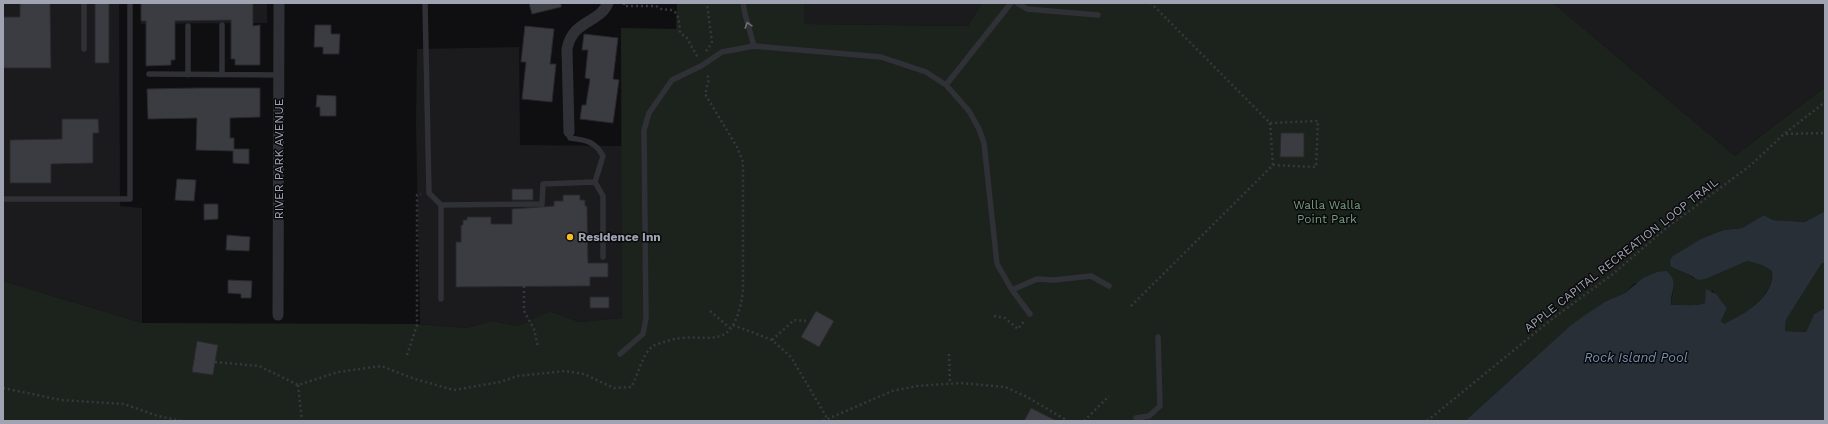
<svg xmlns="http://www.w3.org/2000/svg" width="1828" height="424" font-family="'Work Sans',sans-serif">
<rect width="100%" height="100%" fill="#0f0f11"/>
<!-- built -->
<path fill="#1b1b1e" d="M3,3h116l1,203 22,2v115l-139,-42z
M141,3h126v20l-126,1z
M804,3h178l-14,23 -164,-2z
M1553,3h272v84l-90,69z
M519,47l1,98 102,1v172l-43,4 -29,-11 -32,15 -26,-5 -26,7 -46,-4 -4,-199 1,-76z"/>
<!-- green -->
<path fill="#1c231d" d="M677,3h127v21l164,2 14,-23h571l182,153 90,-69v124l-20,11 -32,-2 -9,-5 -22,13 -18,2 -53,37 19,8 3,3 54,-17 15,4 10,6c2,27 -28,42 -48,54l-3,-4 6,-13 -15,-18 -7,13c-10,4 -23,1 -34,2 0,-8 3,-13 3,-21l-39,-1 -10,10 -19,8 -35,24 -106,96 -1462,-1v-139l139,42 275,1 49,4 26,-7 26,5 32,-15 29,11 43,-4 -1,-290 55,1z
M1822,263h3v45l-11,6 -8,18 -21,-1 1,-11z"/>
<!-- water -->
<path fill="#282f36" d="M1825,211v52h-3l-36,57 -1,11 21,1 8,-18 11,-6v113h-360l106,-96 14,-10 21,-14 19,-8 18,-15 14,-6 10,-1c13,13 3,20 4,34 11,-1 24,2 34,-2l1,-14 10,5 11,14 -6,13 3,3c20,-10 51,-27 48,-53l-10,-6 -15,-4 -42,18 -7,1 -8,-5 -19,-8 -1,-7 3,-4 28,-17 23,-9 18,-2 22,-13 9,5 32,2z"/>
<!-- building -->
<path fill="#3b3c41" stroke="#29292d" d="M20,3h30l1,65h-48v-51h17z
M95,3h14v60h-14z
M141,3h112v23l7,-1v40h-25v-6h-4v-39l-56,1v39h-4v5l-25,1v-45h-5z
M529,3h32v4l-29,7z
M315,25h16v9h9l-1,20h-16v-7h-9z
M525,26l29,3 -4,35h6l-4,38 -30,-3 4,-37h-5z
M584,34l34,4 -5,41 6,1 -6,43 -33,-4 2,-14h4l4,-26 -5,-1 3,-28h-6z
M199,88h61v29l-30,1v20h4v11h15v15l-16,-1v-12l-37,-1 1,-32 -49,1 -1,-30z
M317,95l19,1v20h-16v-9h-4z
M62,119h36l1,14h-6v30l-42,1v19h-41v-43l52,-1z
M1281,133h23v24h-24z
M177,179l19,1 -2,21 -19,-1z
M512,189h21v11h-21z
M563,195h17v5h5v6h2l1,57h20v14h-18v9l-134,1v-45h5v-17h2v-5h4v-3h24v7h21v-15l42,-3v-5h9z
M204,204h14v15l-14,1z
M227,235l23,2 -1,14 -23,-1z
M228,280l24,1 -1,17h-10v-4l-13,-1z
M590,297h19v11h-19z
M816,311l18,10 -15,26 -18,-10z
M197,341l21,4 -5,30 -21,-3z
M1031,408l26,13h-33z"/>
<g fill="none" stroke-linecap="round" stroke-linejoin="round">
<!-- path -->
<path stroke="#36383d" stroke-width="2.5" stroke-dasharray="2 3" stroke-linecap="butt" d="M624,3v3h32l7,4c17,-3 16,11 17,23l7,5 11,20
M706,51l6,-8 -5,-40
M1270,123l3,42
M1786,134l39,-1
M524,286v25l10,18 4,18
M1131,306l142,-141 43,2 2,-46 -48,2 -119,-120
M710,311l20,17
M994,316l11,2 13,11 7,-9
M733,325l39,15 19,17 36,61
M772,340l22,-20 12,1
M949,354l1,30
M407,355l10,-30v-130l4,-1
M215,362l44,4 39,19 40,-13 43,-6 34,13 39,11 46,-8 18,-6 47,-5 19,3 30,14 17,-1c8,-12 10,-32 22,-41 3,-2 8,-3 11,-4 42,-15 68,19 79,-50v-130l-6,-15 -32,-53 4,-15 -3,-6
M298,385l4,36
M3,388l58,12 63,4 34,12 23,5
M823,421l69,-30 25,-5 44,-3 44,4 22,10 41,24
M1084,421l25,-25
M1427,421l125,-102 61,-45 52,-45 86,-64 33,-31 41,-32"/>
<!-- lane -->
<path stroke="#303136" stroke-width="5.5" d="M84,3v46
M425,3l4,190 12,12v94
M743,3l2,11 9,32
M1017,3l10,6 71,6
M149,74l130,1
M188,75v-49
M222,75v-50
M946,85l65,-82
M595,182l8,14v61
M3,199h127v-196
M441,205l101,-1 1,-20 52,-2 8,-26c-8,-15 -18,-16 -33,-18l-1,-6
M1012,290l25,-11 17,1 37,-4 18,10
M620,354l23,-20 3,-16 -2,-188 5,-17 23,-33 29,-14 21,-14 32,-6 127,11 45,15 20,13 23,26 10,18 5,14 13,121 15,26 18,24
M1136,418l13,-2 11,-10 -2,-69"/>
<!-- street -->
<path stroke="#303136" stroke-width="11" d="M569,132l-2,-83c6,-30 32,-25 41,-46
M278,315l1,-312"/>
</g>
<!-- one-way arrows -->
<defs><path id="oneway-chevron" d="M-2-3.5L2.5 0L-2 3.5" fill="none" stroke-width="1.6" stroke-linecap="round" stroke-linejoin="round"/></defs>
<use stroke="#6e707a" href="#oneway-chevron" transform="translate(748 25) rotate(-107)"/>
<!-- markers -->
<circle fill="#f8bc20" stroke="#0a0a0c" stroke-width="1.5" cx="570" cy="237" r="4"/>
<g text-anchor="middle" stroke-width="3" stroke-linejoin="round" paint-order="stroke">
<!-- street labels -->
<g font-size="12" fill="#a0a4b2" stroke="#0a0a0c">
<text transform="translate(279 159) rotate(-90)" y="4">RIVER PARK AVENUE</text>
<text transform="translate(1621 255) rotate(-38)" y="4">APPLE CAPITAL RECREATION LOOP TRAIL</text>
</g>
<!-- park labels -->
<g font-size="12" fill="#759e7a" stroke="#0a0a0c">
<text x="1327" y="209">Walla Walla<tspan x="1327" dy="14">Point Park</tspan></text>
</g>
<!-- poi labels -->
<g font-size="12" font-weight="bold" fill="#a0a4b2" stroke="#0a0a0c" text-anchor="start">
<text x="578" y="241">Residence Inn</text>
</g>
<!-- water labels -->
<g font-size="13" font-style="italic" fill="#7490b0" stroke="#0a0a0c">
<text x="1636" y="362">Rock Island Pool</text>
</g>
</g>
<!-- border -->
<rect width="1828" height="424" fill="none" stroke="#a0a4b2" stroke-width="8"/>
</svg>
